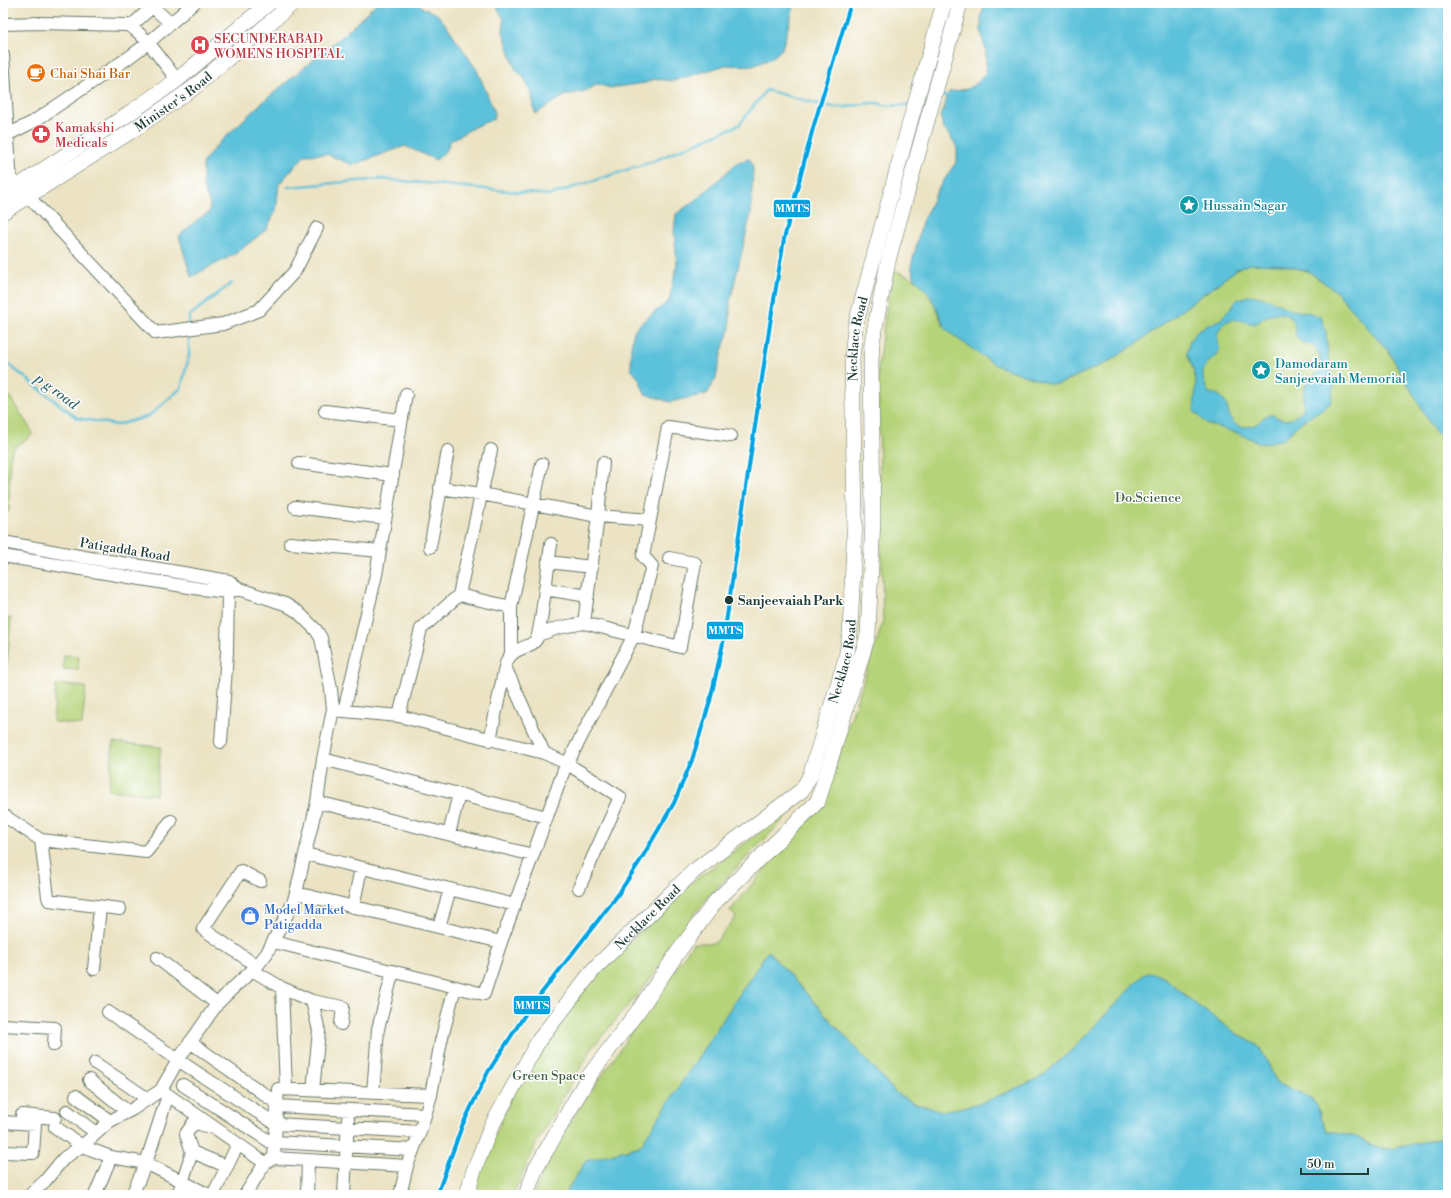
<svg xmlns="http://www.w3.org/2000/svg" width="1451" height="1198" font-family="'Libre Bodoni',serif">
<rect width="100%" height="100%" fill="#fff"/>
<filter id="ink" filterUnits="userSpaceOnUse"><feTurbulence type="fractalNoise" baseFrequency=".025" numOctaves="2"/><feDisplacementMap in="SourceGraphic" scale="8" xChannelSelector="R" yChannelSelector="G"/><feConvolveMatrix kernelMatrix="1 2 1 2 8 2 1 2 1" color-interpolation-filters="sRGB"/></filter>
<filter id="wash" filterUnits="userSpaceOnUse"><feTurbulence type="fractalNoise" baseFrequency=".012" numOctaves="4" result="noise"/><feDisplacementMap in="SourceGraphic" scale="16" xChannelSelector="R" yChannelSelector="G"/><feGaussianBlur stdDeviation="0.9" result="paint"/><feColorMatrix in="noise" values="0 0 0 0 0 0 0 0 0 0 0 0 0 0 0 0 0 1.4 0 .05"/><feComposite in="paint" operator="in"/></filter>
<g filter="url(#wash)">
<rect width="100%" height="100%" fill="#ebe3c3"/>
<!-- green -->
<path fill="#b5d379" stroke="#6a8856" d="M1251,264l33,1 24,6 28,20 53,61 45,78 8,8 6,2v697l-58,12h-10l-24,-12 -29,-6 -6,-11 -3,-13 -6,-7 -11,-7 -19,-7 -5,-3 -13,-28 -7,-10 -20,-11 -39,-28 -33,-28 -17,-5 -6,3 -68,72 -29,26 -10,6 -46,20 -24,7 -23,4 -26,-7 -19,-10 -129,-143 -128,195 -54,15 -22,34h-31l24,-54 136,-198h22l21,-26 -6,-6 51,-62 40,-41 62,-186 -5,-253 4,-33 11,-66c12,5 25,9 34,20 9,11 11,29 19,39 6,6 13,10 20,15l93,40 49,-22 28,-18 104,-77z
M3,386l30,47 -4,5 -16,10 -3,10 -1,53 -6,6z
M3,617l8,1 -4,45h-4z
M64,655l15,1 -1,14 -15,-1z
M56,684l30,3 -4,38 -29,-3z
M113,742l48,5 -5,48 -47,-5z
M803,796l3,1 -99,101 -19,25 -19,31 -21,28 -56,66 -54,92 -25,55h-43l45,-107 68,-98 100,-101 91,-67 20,-16z"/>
<!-- water -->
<path fill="#5cc1da" stroke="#3e7f87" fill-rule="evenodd" d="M377,3h42l4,5 14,6 10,12 30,44 18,43 -1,6 -18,7 -26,15 -3,9 -11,10 -31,-14 -52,19 -27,-11 -21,1 -26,29 -3,27 -10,19 -31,24 -44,23 -12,-41 19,-17 11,-6 1,-9 -7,-17v-25l13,-16 41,-39 94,-79z
M495,3h300l-13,46 -10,9 -19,8 -27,-1 -53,16 -17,-2 -11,4 -35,5 -12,-4 -13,7 -19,4 -31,19 -3,-19 -8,-17 -9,-10 -12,-36 1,-12z
M985,3h463v437l-6,-2 -8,-8 -45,-78 -53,-61 -28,-20 -24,-6 -33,-1 -11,3 -104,77 -28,18 -49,22h-9l-55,-19 -41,-29 -9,-8 -8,-19 -10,-18 -12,-12 -4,-12 11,-45 16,-33 19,-28v-13l-2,-5 -12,-15 -2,-11 8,-25 18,-3 10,-6 9,-10v-22l-4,-14 -1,-7v-14z
M750,159l3,8 -2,46 -21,89v26l-8,23 -6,27 -9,16 -37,8 -25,-8 -6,-15 -8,-10v-23l3,-15 9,-10 26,-20 8,-37 -3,-33 2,-17 21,-15 41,-37z
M1252,295l16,4 23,11 20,3 10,4 5,15 2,23 6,31 -4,18 -30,19 -16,16 -21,5 -26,-11 -30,-9 -13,-13 2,-27 -3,-16 -6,-14 3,-14 8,-10 23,-11 17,-20zM1274,313c10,0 19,2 21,14 1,3 0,6 1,9 4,9 14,7 20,13 3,3 4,8 4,12 2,17 -11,14 -15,25 -2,5 -1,18 -2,24 -7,7 -15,12 -25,8 -3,-2 -4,-3 -8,-3 -6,0 -8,5 -12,8 -5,4 -16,5 -21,2 -12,-6 -6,-24 -19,-30 -2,-1 -6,-2 -9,-2 -6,-11 -10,-21 0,-31 3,-3 7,-4 9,-8 4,-10 -6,-19 5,-29 2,-2 3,-4 5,-4 8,-4 19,2 27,3l12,-8z
M768,951l129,143 19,10 26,7 23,-4 24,-7 46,-20 10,-6 29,-26 68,-72 6,-3 10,2 7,3 33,28 39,28 20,11 7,10 13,28 5,3 19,7 11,7 6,7 3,13 6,11 29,6 24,12h10l58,-12v58h-884l22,-34 54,-15z"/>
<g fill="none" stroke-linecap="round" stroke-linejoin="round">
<!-- stream -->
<path stroke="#5cc1da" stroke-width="2.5" d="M939,97l11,-2
M288,187l93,-8 169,16 101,-33 88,-37 27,-35 52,14 16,3h13l23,-4h7l10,3 22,-1
M189,325v-9l43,-33
M3,363l5,1 69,54 40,7 32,-9 32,-28 8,-32v-24"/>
</g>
</g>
<g filter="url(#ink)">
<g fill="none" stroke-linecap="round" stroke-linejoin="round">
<!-- minor casing -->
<g stroke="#676" stroke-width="14">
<path id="minor" d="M154,8l16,15
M3,24l37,-1 87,2c16,6 38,40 50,55
M131,26l20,-18h3l2,-5
M3,55l7,115 3,20 2,7
M7,135l26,-13 95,-64 20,-15 46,-40
M28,196l128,137 67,-9 36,-14 36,-39 22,-43
M325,411l76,9
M299,463l94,12
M440,488l41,6 117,22 52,4
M295,507l90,11
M3,542l81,15 82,13 63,11 10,8 46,15 13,8 18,18 5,8 10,51 2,20 -10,50 -6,43 -21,91 -3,10 -26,50 -10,13 -25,23 -15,15 -39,56 -17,30 -28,19 -23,12 -28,25 -18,12 -19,23 -15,14
M290,543l90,8
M430,547l18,-96
M3,556l198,33 27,3 11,-3
M548,562l44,5
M545,589l43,7
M459,595l52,12v46
M511,607l31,-143
M584,623l14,-107 5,-53
M538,635l3,-15 10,-76
M336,710l8,1 32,-136 30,-181
M344,711l55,5 145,37 22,10 54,34 -41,91
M399,716l22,-87 38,-34 32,-145
M490,740l15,-73
M221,742l6,-90 1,-60
M544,753l-39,-86c5,-24 30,-16 33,-32l20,-7 26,-5 96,24 15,-84 -26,-5
M323,759l224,58
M317,802l216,53
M3,815l38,25 105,12 25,-31
M449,834l10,-40
M41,840l7,57 1,3 71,9
M305,854l210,51
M296,893l205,49
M353,907l8,-39
M439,927l11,-38
M274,942l210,52 17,-52 63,-172 70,-135 18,-69 -9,-10 25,-129 63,9
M157,958l60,46
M257,966l-54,-37 38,-58 19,10
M94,969l6,-62
M252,970l30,18 30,13 7,30 -6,59
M282,988l4,101
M312,1001l31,6 -2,17
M108,1012l85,58 83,54 144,8
M3,1025l52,3 -1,17
M190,1042l88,62
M95,1063l53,36
M89,1080l38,31
M183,1085l92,60
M161,1090l104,73
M373,1093l5,-64 15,-58
M76,1096l34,25
M277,1106l148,8
M67,1111l29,22
M22,1115l33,3
M3,1122l32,2 -2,29 -30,-1
M55,1127l27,19 29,11 35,6 63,32
M275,1142l137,8
M192,1152l34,14
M274,1158l133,8
M307,1194l1,-34
M95,1195l16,-38
M132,1195l14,-32 22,-68
M178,1195l14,-43 -6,-18 8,-12 14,5
M213,1195l25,-51
M245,1195l20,-32 9,-5 4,-69 153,6
M344,1195l4,-76
M400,1195l7,-29 13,-34 11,-37 10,-54 14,-54"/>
</g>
<!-- major casing -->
<g stroke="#676" stroke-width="16">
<g id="major">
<path d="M3,196l118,-77 56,-39 92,-77"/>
<path id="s1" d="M3,212l127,-80 62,-43 101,-86"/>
<path id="s2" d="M467,1195l6,-22 18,-46 48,-87 55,-71 69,-68 31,-30 108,-81 8,-14 36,-118 4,-24 5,-115 -3,-160 3,-32 55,-205 34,-119"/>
<path d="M526,1195l9,-25 54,-94 52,-69 37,-55 38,-51 102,-100 50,-166 5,-117 -2,-156 1,-20 17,-85 71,-254"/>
</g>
</g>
<!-- minor -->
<use href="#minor" stroke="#fff" stroke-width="12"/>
<!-- major -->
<use href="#major" stroke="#fff" stroke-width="15"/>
<!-- rail-1 casing -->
<g stroke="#fff" stroke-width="7">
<path id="rail-1" d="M437,1195l25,-69 26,-54 38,-59 91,-117 23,-35 34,-58 18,-43 18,-59 13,-58 47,-319 14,-85 29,-111 38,-125"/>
</g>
<!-- rail-1 -->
<use href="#rail-1" stroke="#00a3e0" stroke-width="4"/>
</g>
</g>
<!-- icons -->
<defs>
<g id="hospital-disc" transform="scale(1)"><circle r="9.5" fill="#e0444e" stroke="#fff"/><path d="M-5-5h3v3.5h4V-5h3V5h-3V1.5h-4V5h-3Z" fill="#fff"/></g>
<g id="cafe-disc" transform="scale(1)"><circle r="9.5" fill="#e8710a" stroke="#fff"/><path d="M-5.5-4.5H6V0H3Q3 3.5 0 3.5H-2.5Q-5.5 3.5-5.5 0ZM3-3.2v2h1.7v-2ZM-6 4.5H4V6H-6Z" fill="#fff"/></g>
<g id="pharmacy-disc" transform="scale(1)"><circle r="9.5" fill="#e0444e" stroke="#fff"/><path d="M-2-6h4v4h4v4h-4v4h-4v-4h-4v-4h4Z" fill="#fff"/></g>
<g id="sight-disc" transform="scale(1)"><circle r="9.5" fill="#0f9aa8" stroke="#fff"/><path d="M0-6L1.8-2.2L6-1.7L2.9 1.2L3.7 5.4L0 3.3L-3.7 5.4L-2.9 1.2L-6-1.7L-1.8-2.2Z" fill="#fff"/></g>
<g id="shop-disc" transform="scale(1)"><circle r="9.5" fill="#3f7fe0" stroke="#fff"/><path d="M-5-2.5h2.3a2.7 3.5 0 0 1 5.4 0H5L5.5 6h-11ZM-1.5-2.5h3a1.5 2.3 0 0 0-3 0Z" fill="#fff"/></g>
</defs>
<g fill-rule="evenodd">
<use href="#hospital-disc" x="200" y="45"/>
<use href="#cafe-disc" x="36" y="73"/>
<use href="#pharmacy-disc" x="41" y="134"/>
<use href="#sight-disc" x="1189" y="205"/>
<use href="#sight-disc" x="1261" y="370"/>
<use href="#shop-disc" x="250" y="916"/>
</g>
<!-- markers -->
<circle fill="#1f3d34" stroke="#fff" stroke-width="1.5" cx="729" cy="600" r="5"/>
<g text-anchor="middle" stroke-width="3" stroke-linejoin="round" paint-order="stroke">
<!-- health labels -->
<g font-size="13" fill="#be3a42" stroke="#fff" text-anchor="start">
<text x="214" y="43">SECUNDERABAD<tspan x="214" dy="15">WOMENS HOSPITAL</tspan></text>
<text x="55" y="132">Kamakshi<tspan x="55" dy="15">Medicals</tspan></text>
</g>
<!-- food labels -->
<g font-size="13" fill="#c56008" stroke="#fff" text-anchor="start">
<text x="50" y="78">Chai Shai Bar</text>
</g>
<!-- street labels -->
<g font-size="13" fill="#1f3d34" stroke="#fff">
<text dy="5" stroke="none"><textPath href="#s1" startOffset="203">Minister's Road</textPath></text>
<text dy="5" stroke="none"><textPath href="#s2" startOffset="996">Necklace Road</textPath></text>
<text transform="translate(125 549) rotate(9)" y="5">Patigadda Road</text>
<text dy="5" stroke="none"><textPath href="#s2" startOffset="672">Necklace Road</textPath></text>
<text dy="5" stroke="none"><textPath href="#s2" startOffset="336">Necklace Road</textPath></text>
</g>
<!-- culture labels -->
<g font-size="13" fill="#0d838f" stroke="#fff" text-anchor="start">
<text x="1203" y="210">Hussain Sagar</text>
<text x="1275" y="368">Damodaram<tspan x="1275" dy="15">Sanjeevaiah Memorial</tspan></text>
</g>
<!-- park labels -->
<g font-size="13" fill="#446245" stroke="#fff">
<text x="1148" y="502">Do.Science</text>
<text x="549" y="1080">Green Space</text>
</g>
<!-- stop labels -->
<g font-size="13" font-weight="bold" fill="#1f3d34" stroke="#fff" text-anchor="start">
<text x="738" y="605">Sanjeevaiah Park</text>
</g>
<!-- shop labels -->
<g font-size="13" fill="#366cbe" stroke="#fff" text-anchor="start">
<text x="264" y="914">Model Market<tspan x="264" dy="15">Patigadda</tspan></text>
</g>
<!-- water labels -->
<g font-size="14" font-style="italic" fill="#316566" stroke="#fff">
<text transform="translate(57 391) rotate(37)" y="5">p g road</text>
</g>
</g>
<g stroke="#fff" stroke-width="1.5">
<rect x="773" y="199" width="38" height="19" rx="4" fill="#00a3e0"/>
<rect x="706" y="621" width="38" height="19" rx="4" fill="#00a3e0"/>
<rect x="513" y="995" width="38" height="20" rx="4" fill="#00a3e0"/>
</g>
<g font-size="11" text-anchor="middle" font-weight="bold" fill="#fff">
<text x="792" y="212">MMTS</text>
<text x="725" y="634">MMTS</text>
<text x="532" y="1009">MMTS</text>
</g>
<!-- margin -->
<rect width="1451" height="1198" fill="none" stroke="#fff" stroke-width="16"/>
<!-- scale -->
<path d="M1301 1168v6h67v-6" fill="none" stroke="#1f3d34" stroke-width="2"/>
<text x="1307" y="1168" font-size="12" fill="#1f3d34" stroke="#ffffff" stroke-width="3" paint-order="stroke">50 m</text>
</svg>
